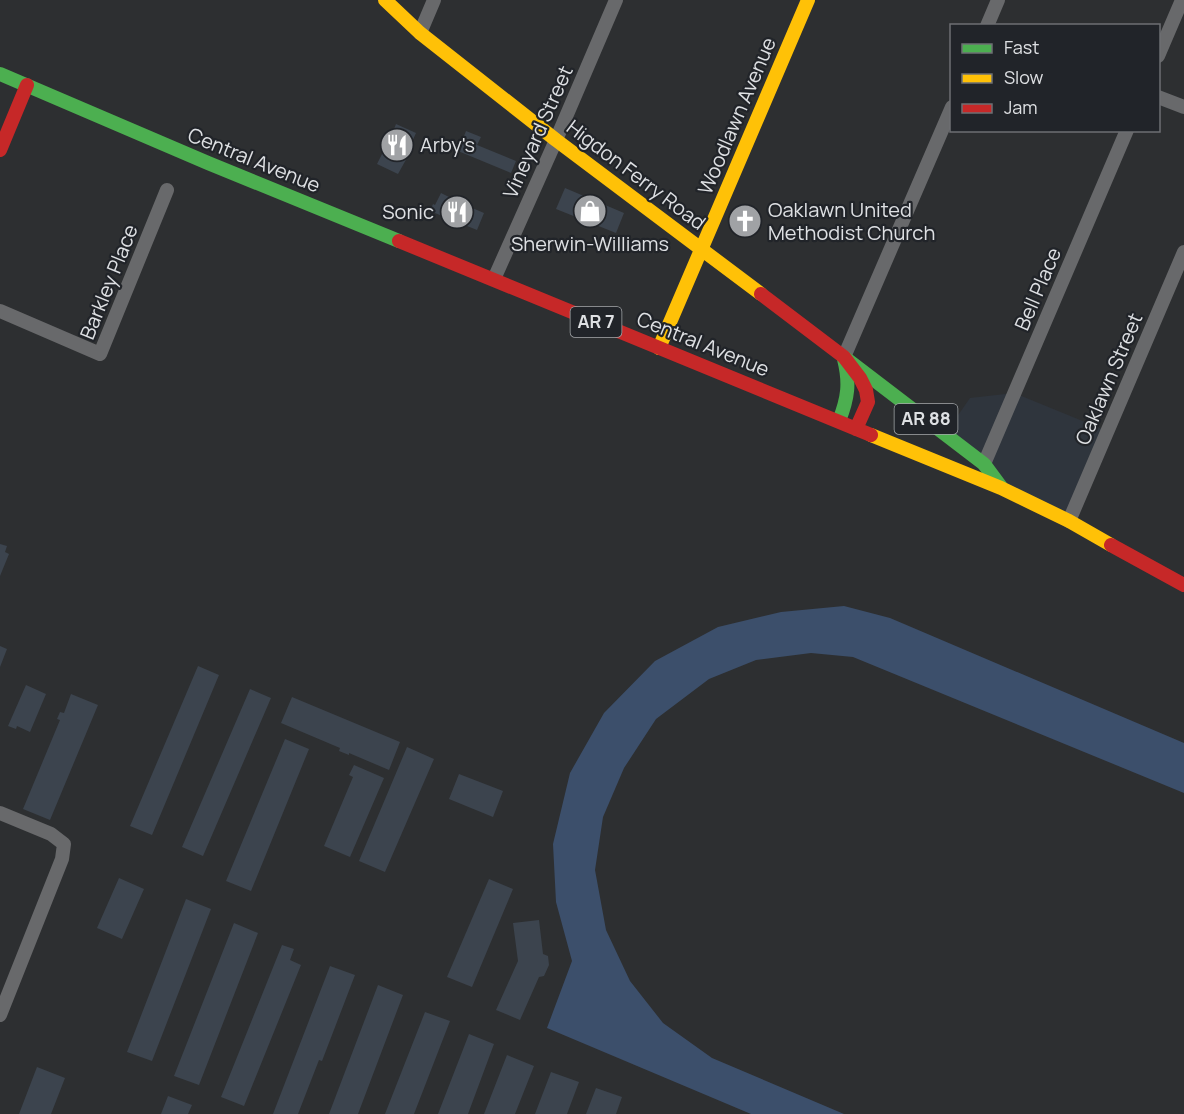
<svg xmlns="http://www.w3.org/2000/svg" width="1184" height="1114" font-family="Manrope,sans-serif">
<rect width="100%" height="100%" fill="#2d2f31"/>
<!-- built -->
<path fill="#2f353d" d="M1014,393l93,38 -38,90 -68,-33 -56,-54 25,-36z"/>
<!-- green -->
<path fill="#3c4f6b" d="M844,606l46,12 294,125v50l-331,-136 -42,-4 -55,7 -47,19 -53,40 -32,49 -21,49 -8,53 11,60 24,51 33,42 49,35 132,56h-93l-204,-86 25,-67 -16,-59 -3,-58 17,-71 34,-60 51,-52 63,-34 63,-15z"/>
<!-- building -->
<path fill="#3c444e" d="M396,124l20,9 -10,22 2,1 -10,18 -21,-10 6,-12h-2l6,-14 3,1z
M466,131l15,6 -4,8 39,16 -5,12 -53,-22z
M565,188l59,25 -8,20 -60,-24z
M441,193l12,6 1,-2 10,4 -1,3 21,9 -7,17 -47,-19 3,-7 2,1z
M0,544l7,2 -2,6 4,2 -9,22z
M0,646l7,3 -7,18z
M198,666l21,9 -67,160 -22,-9z
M26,685l20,9 -16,38 -13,-6 -1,3 -8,-3z
M250,689l21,9 -68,158 -21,-9z
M71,694l27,11 -48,115 -27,-11 37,-89 -3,-1 3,-7 4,1z
M292,697l108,45 -11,28 -40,-17v2l-10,-4 1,-3 -59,-25z
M285,739l24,10 -58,142 -25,-10z
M407,747l27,12 -49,113 -26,-11z
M354,765l30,13 -34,79 -26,-11 29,-69 -4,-2z
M459,774l44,17 -10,26 -44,-18z
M119,878l25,11 -22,50 -25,-11z
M489,879l24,10 -41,98 -25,-10z
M186,899l25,10 -59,152 -25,-9z
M539,920l4,34 5,2 1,9 -5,11 -5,1 -19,43 -24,-10 22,-49 -5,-38z
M234,923l24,10 -59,152 -25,-9z
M282,945l12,4 -4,11 11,5 -57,141 -23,-9z
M330,966l25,9 -33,86 -3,-1 -21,54h-25z
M378,985l25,10 -45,119h-29z
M425,1012l25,9 -36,93h-29z
M469,1034l25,10 -26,70h-30z
M507,1055l27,11 -19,48h-31z
M37,1067l28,11 -14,36h-32z
M551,1072l28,10 -12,32h-32z
M596,1088l26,9 -6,17h-30z
M168,1096l24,9 -4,9h-27z"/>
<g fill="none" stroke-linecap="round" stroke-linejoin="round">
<!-- street -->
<path stroke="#68696b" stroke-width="14" d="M987,26l11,-26
M420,33l14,-33
M1158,56l24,-56
M1158,97l26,10
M494,279l62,-139 60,-140
M0,311l100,43 67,-164
M844,357l108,-250
M984,464l143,-334
M1069,521l115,-269
M0,813l51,21 13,10 -2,15 -62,156"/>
<!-- fast -->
<path stroke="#4caf50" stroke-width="14" d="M0,74l208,89 191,78
M844,357l140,107 17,23
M839,421c9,-23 11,-38 5,-62"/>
<!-- slow -->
<path stroke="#ffc107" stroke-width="14" d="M385,0l35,33 136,107 205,154
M659,348l149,-348
M871,435l130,53 68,33 42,24"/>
<!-- jam -->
<path stroke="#c62828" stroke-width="14" d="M0,150l27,-65
M399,241l472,194
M761,294l83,63 16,21 6,12 2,12 -12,27
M1111,545l73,40"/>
</g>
<!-- icons -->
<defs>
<g id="restaurant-disc" transform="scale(1.725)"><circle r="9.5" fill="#a0a2a5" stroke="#212429"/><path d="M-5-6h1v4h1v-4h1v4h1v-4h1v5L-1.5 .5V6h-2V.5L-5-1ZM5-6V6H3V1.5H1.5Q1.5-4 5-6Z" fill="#fff"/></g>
<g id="shop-disc" transform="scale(1.725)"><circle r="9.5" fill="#a0a2a5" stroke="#212429"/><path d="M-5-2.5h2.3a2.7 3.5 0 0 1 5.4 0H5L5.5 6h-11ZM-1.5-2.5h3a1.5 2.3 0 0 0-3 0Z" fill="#fff"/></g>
<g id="church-disc" transform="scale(1.725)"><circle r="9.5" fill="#a0a2a5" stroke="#212429"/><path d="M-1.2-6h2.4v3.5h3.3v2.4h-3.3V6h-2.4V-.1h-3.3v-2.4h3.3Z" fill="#fff"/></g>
</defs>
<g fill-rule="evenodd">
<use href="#restaurant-disc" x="397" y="145"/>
<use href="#shop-disc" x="590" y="211"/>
<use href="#restaurant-disc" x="457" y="212"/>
<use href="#church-disc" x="745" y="221"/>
</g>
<g text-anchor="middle" stroke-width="4.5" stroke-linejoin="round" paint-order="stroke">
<!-- shield labels -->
<g fill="#212429" stroke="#a5a8ab" stroke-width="1.5">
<rect x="570.5" y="307" width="51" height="30" rx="4.5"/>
<rect x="894.5" y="404" width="63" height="30" rx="4.5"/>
</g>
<g font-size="18" font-weight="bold" fill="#dee0e3">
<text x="596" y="328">AR 7</text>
<text x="926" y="425">AR 88</text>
</g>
<!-- street labels -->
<g font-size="20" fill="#dee0e3" stroke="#212429">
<text transform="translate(737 116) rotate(-67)" y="7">Woodlawn Avenue</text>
<text transform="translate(538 132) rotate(-66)" y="7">Vineyard Street</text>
<text transform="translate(254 160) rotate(22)" y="7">Central Avenue</text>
<text transform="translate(636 175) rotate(37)" y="7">Higdon Ferry Road</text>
<text transform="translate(109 282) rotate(-68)" y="7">Barkley Place</text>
<text transform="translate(1038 289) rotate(-67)" y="7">Bell Place</text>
<text transform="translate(703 344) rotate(22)" y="7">Central Avenue</text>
<text transform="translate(1109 379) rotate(-67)" y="7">Oaklawn Street</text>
</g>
<!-- poi labels -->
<g font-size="20" fill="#dee0e3" stroke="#212429" text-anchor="start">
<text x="420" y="152">Arby's</text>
<text x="768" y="217">Oaklawn United<tspan x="768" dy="23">Methodist Church</tspan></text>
<text x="434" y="219" text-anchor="end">Sonic</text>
<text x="590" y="251" text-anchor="middle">Sherwin-Williams</text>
</g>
</g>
<!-- legend -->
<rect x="950" y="24" width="210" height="108" fill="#212429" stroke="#6d6f73" stroke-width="1.5"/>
<rect x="962" y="44" width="30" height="9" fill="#4caf50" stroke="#6d6f73" stroke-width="1.5"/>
<text x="1004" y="54" font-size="18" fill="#dee0e3">Fast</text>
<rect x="962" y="74" width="30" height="9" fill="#ffc107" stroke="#6d6f73" stroke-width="1.5"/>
<text x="1004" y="84" font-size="18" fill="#dee0e3">Slow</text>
<rect x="962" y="104" width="30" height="9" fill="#c62828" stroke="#6d6f73" stroke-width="1.5"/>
<text x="1004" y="114" font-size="18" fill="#dee0e3">Jam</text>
</svg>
